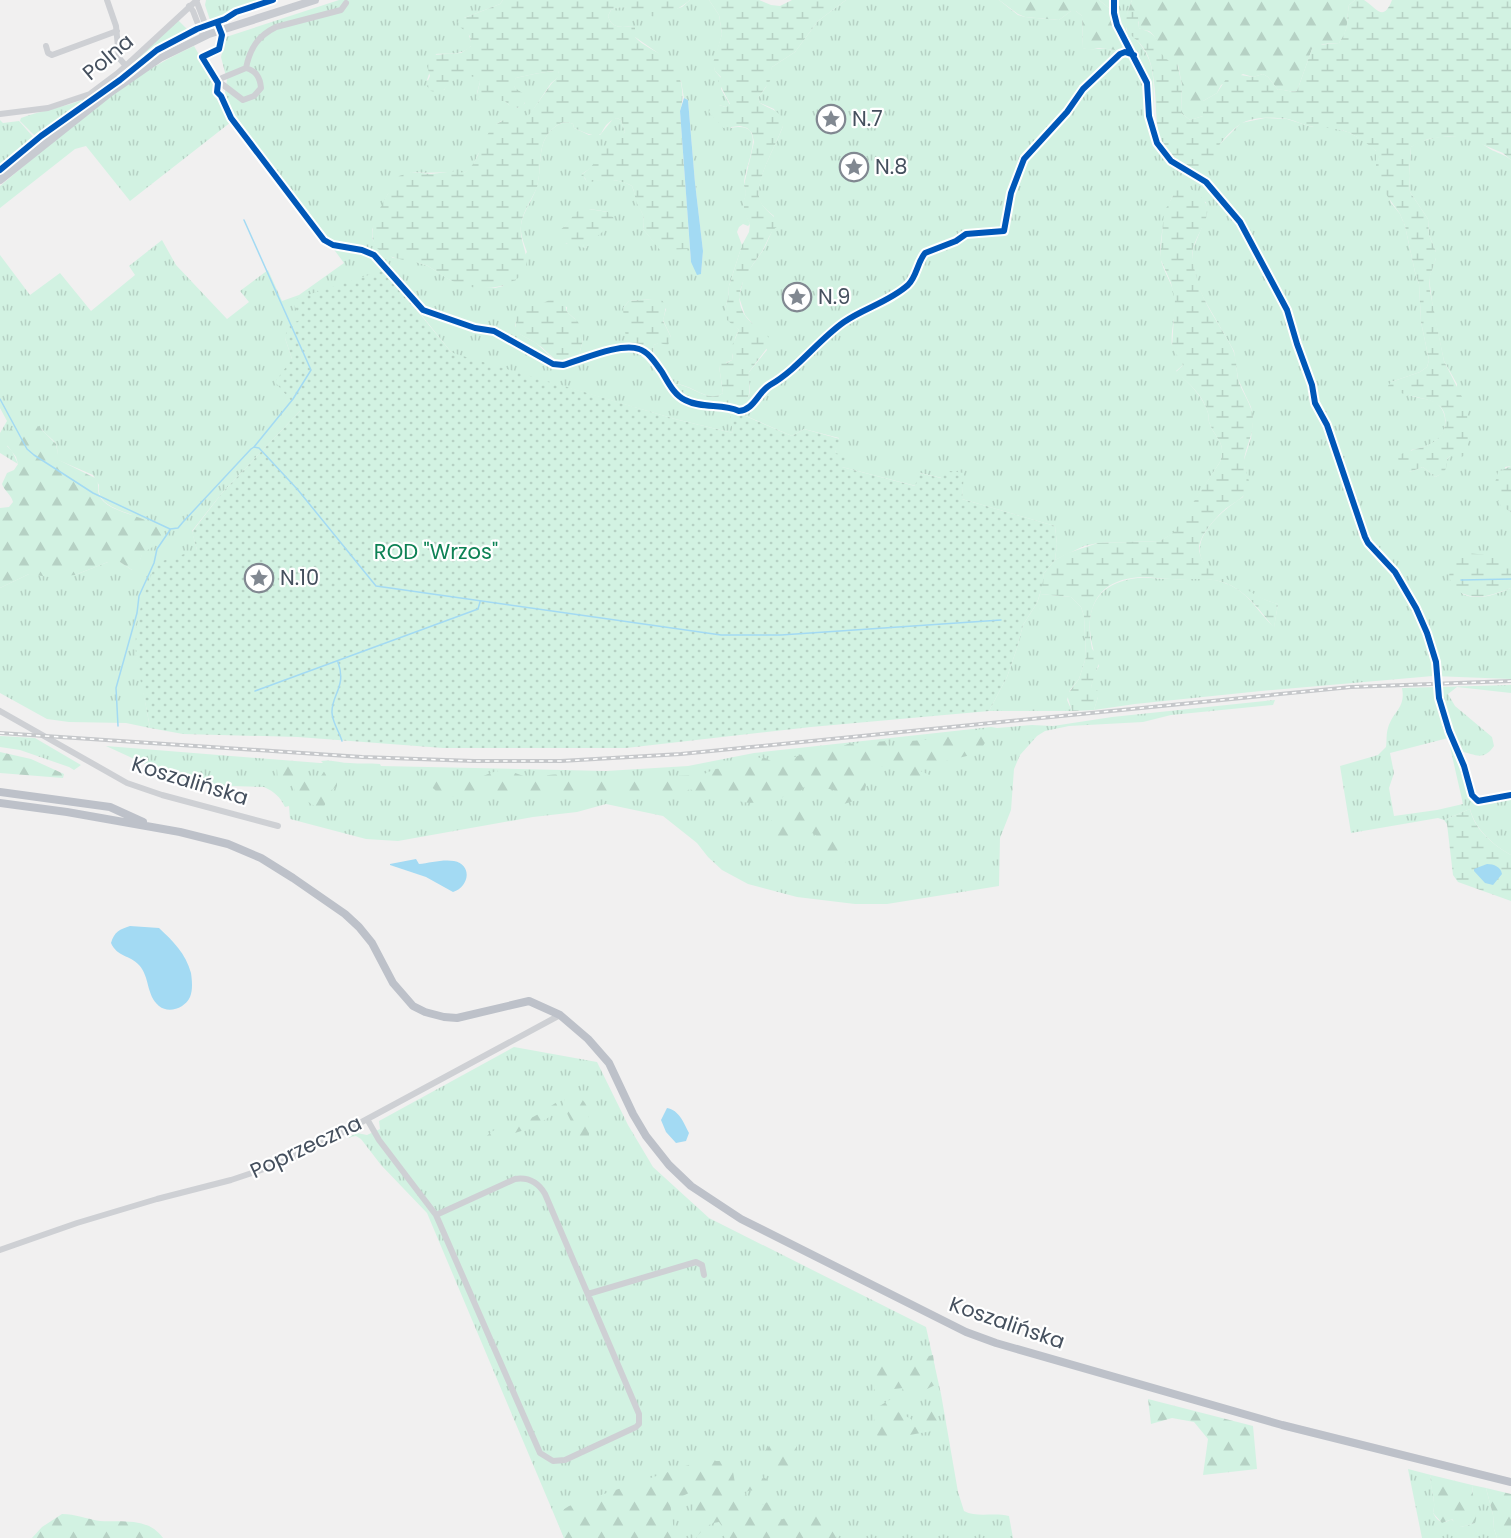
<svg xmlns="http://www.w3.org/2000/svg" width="1511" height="1538" font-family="Poppins,sans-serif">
<defs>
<pattern id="grass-tufts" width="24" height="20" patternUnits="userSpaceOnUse" patternTransform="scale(1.5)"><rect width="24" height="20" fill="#d2f2e2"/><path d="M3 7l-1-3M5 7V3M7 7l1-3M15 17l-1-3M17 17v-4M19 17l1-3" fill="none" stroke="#b6d1c4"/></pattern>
<pattern id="forest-firs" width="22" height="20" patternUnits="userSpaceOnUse" patternTransform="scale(1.5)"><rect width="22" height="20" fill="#d2f2e2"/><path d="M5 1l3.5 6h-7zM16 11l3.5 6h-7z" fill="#b6d1c4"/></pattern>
<pattern id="wetland-marsh" width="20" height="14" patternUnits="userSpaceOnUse" patternTransform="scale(1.5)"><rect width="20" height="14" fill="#d2f2e2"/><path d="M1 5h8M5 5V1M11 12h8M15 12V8" fill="none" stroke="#b6d1c4"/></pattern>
<pattern id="garden-dots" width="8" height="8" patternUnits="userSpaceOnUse" patternTransform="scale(1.5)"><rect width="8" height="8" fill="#d2f2e2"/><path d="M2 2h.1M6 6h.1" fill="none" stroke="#b6d1c4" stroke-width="1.8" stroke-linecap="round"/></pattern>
</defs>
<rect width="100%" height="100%" fill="#f1f0f0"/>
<!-- grass -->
<path fill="url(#grass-tufts)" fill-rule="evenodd" d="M206,0h62l-30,10 -26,12 -2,-2 -5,-15z
M339,0h164l-3,4 -36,14 7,24v4c-10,10 -22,7 -35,8l-9,26 17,10 9,-15c8,-2 18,0 26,3l1,4 -3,11 2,8h26l4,4 9,3 7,-5c-4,-7 -10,-13 -12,-20l3,-5c6,-2 37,-8 42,-7l2,5 -9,7 -22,33 -28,5 -4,3 -20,32 -5,12 -8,5c-17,-2 -35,1 -53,-1l-23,22 -7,14 -9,22v8l4,8 17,12 15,1 20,7 22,14 29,7 16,1 8,-2 24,-34c-3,-9 -7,-17 -6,-27 2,-14 12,-25 16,-39 6,-20 -2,-45 19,-60 6,-4 11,-5 17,-2l1,4 15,7h11l13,-16 4,-1 4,2 4,12 -33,35 -10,7 5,8c15,-3 31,-4 45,4 2,5 3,10 5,15 4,13 9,13 6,28l17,20h30l1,13 10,12 2,-23 -8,-68 -7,-83 -4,-2 -3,-17 -23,-28 -23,-16v-11c-12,1 -23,4 -27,-10l3,-6c14,-8 26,2 41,6l30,-9 8,-7h19l10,15 3,19 -8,29 1,8 6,7v11l9,16 -4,2 -7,-2 12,23c39,-8 14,36 13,55 0,4 2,6 2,10 0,3 -2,6 -2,9 -1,8 3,14 6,22l-2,2 -5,-2 -4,3 -2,5 5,13 -13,41 -1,13 -3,9 9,17 5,5 -4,8 -3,22 -13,6 4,27c-16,11 -32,-10 -49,-9l10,13 11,4 45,5c15,-12 8,-17 9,-34l18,-22 -15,-27 -7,-8 -6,-18 5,-20 20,-28 9,-20 1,-13c-6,-5 -14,-11 -15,-18 -4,-19 18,-54 24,-72l-9,-17 -14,-6 -2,-5 8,-11 6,-20 23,-15 23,-31 28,-21h153l19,15 7,2 34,3 12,-9h5l6,5 1,32c9,3 18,-1 29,2l4,-24 -7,-18 -10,-8h33l-4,11 -2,19c42,35 20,62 32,105 3,9 10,16 16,23l45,-13 22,-22 24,-5 22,1 25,8h18l18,5 17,9 11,10v11l15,41 9,11 5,12 10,46 4,12 2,38 8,38 -2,7 -7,5 -29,10c5,4 10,9 15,12 14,7 32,1 38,20 2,6 1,13 -1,18 -6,12 -20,16 -32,18l-2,22 14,-5 12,10c12,-4 7,-13 15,-21h5l2,-72 -13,-23 -11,-52 -4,-31 7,-20v-6l-7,-17 -1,-16 -18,-27 -1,-16 2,-29c17,-12 48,-14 66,-6 5,2 8,5 13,8 7,4 14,5 21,11v306l-6,1 4,44 2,1v45h-19l-30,37c18,7 32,1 49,-6v91l-78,-3 -172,15 -126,13 -41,6 4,-13 -7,-10 4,-14 4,-7c-15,-37 -16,-78 32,-87 13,-3 27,0 41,0 19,1 37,-3 55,5 22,8 31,29 47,43l4,-23c-17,-4 -28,-12 -43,-20 -5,-3 -12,-5 -17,-8 -42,-25 -2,-62 25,-79l4,-21 -4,-13 8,-25 2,-18 -2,-13 -13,-28 -4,-28 -30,-52 -6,-13 -6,-26 1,-11 14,-35 -1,-12 -33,-6c-8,13 -16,53 -11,68 4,12 11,21 13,34 2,16 -5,32 -3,47 2,7 9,13 11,20l-7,6c13,12 27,25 32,42 1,3 0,6 1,9 6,17 18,20 11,40l-46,71 -14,8 -62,2 -14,3 -29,14 2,-16 -2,-18 -93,-27 1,-26 -21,5 -22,-5 -4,13 -74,-19 -7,-14 4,-15 -35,-9 -12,7 -62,-27 3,24 -58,-14 -219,-64 -5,-3 -51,-64 -99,32 -16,18 7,21 8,52 -78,82 -30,38 5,19 -61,102 14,76 -24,-5 -57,-1 -22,-3 -47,-26v-105l29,-14 46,1 33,-13h12l12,8c19,-16 6,-34 0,-55 -15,-6 -36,-11 -33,-30l-6,-10 -35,-15c-1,-5 0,-11 -2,-16 -3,-6 -11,-9 -14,-15l-35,17 5,5 6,13 -18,-11v-20l7,-12 -7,-13v-153l30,40 30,-22 31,38 44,-36 -6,-9 33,-26 14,25 51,54 22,-17 -9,-11 28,-21 14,31 17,-6 45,-32 -108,-145 -12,-20 3,-18 -6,-23 5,-20zM590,209l18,3 -22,36 -13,-4h-7l-3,-16 12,-13zM652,299l14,10 -3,11 8,17 -17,8 -1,11 -6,-6 -15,-5 -9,-37 6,-7zM546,302l21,5v5l8,7 8,20 -4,17 -25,4 -18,-17 -16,-9 -5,-8 2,-9 10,-13 12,2z
M178,20l9,9v4l-31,16 -36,28 -1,-1z
M194,46l22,38 1,15 14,23 -101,79 -44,-55 -11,3 -75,59v-22c59,-49 124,-109 194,-140z
M115,79l1,2 -78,56h-2l-16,-16 1,-3c36,-13 63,-11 94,-39z
M0,120l3,3 16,-2 16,18 -35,28z
M1040,594l31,3 10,10 3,9 2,41 -7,22 -9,11 -3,10 5,11h-83l18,-34 10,-29 6,-23 14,-22z
M1511,685v8l-54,-6 -9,7 7,12 37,31 2,9c-11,16 -19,8 -34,5l15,47 5,1 31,-5v61c-18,-10 -36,-26 -41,-46l-26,11 -6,-2 -87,15 -11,-67 38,-11 8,-8c1,-6 0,-13 2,-19 5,-17 18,-20 14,-40zM1448,738l15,66 -26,6 -43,6 -5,-28 5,-15 -4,-20z
M1275,700l-2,5 -102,10 -28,7 -74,4 -24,5 -8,5 -17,19 -6,14 -3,41 -11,28 -1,48 -112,18h-32l-58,-7 -49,-13 -26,-14 -14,-13 -11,-14 -34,-27 -57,-12 -29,8 -44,5 -135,24 -32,-2 -76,-20 -1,-13 -4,1c-5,-10 -10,-15 -21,-20l-66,-2 -31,-11 -61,-28 214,17h3l-2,-2c10,-2 19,2 29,2 10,1 20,0 30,1l1,2 225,5 82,-5 66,-13 237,-26 6,1 35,-3 21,1 59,-9z
M0,736l35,2 46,27 -7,5 -5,-3 -49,-17 -20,-3z
M514,1047l83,15 31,63 25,42 56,51 217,109 15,67 17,98 6,19c13,7 30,1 45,5l4,22h-449l-137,-325 -46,-48 -20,-26 -5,-3 -9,2 10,-5 10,2 13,-6 -1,-8z
M1408,1469l23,6c-2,13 6,24 2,38 5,9 10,12 18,6l10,8 14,-4 -3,-38 14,3 7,27 1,14 3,9h-75z"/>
<!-- forest -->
<path fill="url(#forest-firs)" d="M999,0h100l10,8 11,28 -1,11 -3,3 -17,-2 -10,2 -6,-2 -1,-32 -6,-5h-5l-12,9 -34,-3 -7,-3z
M1132,0h223l-6,5c-3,17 1,23 -10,38l-16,1 -11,5 -15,42c-7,2 -12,-2 -19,-1l-10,-13 -5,-3 -10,3 -10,-3 -22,11 -4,8 -14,8v15l-13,4 -9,-7 1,-28 -4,-20c-4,-2 -10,-4 -14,-7 -9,-7 -4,-20 -15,-27 -3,-1 -7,-1 -10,-3v-6l-11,-11z
M36,424l20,20 3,16 38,19c2,6 0,13 3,18 11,19 57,18 63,38 -6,8 -11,14 -20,17l-6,17 -5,1 -12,-8h-12l-33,13 -26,2 -20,-3 -29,14v-80l9,-1 4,-5c-2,-8 -8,-10 -11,-18l5,-11 7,-3 4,-6 -2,-7 -12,-16c3,-16 18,-18 32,-17z
M981,729l7,1 2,4 -11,19 -58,14 -3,3 14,6 -1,2 -24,5 -9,-6 -4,-8c-14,-5 -17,0 -27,-2 -3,0 -7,-2 -10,-1l9,19 -3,13 -19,6 -4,-11c-12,-5 -22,-9 -36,-6l-8,10 9,17 7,7 9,-6 5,1 1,11 3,4 8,-1 5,6 3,26 -8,4 -12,-8c2,-13 -3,-17 -13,-25l-14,5 -22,5 -8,-20c7,-8 17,-12 23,-21l-6,-6c-21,7 -44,12 -63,-3l-22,2 -11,-6 -12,6 -59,-2c-18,11 -26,2 -44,0 -26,-3 -52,1 -78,2 -6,0 -13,-2 -19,-1 -6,0 -11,4 -18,3 -10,-1 -22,-2 -29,-11l4,-8c11,-3 22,-1 32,1 11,2 21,-7 32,-8 11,-2 21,5 32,7 9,1 18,-5 27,-3 6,1 12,5 17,8l12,-4 16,2 28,-3 11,3 24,-1 7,-4 29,-1 13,-6 27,-2 11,-8 10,-2 10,5 16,-3 17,-6h19l23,-9 39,-3 3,8 4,3 7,-2 9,-9 27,-2z
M0,752l31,7 33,15 -1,4 -63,-5z
M298,764l5,13 16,2 8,-12 10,1v18l-11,8 -1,11 -5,5 -13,-9 -9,-1 -5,-15h-15l-1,-17z
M566,1095c26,0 23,20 23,41l-8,6 -18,-37z
M557,1102l1,7c-18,20 -51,26 -75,33 6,-16 35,-19 50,-25 8,-4 16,-10 24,-15z
M933,1355l4,29 -12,6 -8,-4 -19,26 13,7 4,8 5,-1c1,-10 3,-14 12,-18l6,10v12l-57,10 -5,-6 -3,-24 28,-17 2,-5 -28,3 -8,-20 10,-6 18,-1z
M1148,1399l105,27 4,43 -54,6 5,-36 -14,-17 -22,-4 -21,6z
M789,1438l8,9 -2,28 -11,4 -7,-6 -14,-20 8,-9z
M703,1455l13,6h15l4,22 23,-9 10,6 -4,8 -20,4 3,4 11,1 4,8 9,-5 7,6 -3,10 5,4 39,-14 9,8 10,19 -2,5h-110l-2,-9 -5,-7c-11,1 -17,8 -23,16h-2l-2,-4 1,-38 -2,-4 -21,10 5,36h-111l-9,-23 14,-9 131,-45z
M1431,1475l41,10c0,12 7,29 3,38l-14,4 -4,-1 -5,-7 -10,4 -9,-10c4,-14 -4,-24 -2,-38z
M1486,1488l25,6v44h-14l-3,-9 -1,-14z
M62,1514c13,0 25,5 38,7 23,1 48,-4 63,17h-131l10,-11z"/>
<!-- wetland -->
<path fill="url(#wetland-marsh)" d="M503,0h187c-9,8 -27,18 -39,16 -16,-2 -24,-14 -40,-6l-3,6c4,14 15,11 27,10v11c17,18 41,16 46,46 2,11 2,18 -1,28l10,138 -30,1 -17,-21c3,-15 -2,-15 -7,-28 -1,-5 -2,-10 -4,-15 -14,-8 -30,-7 -45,-3l-2,-5 -4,-3c19,-13 15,-20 28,-33 5,-6 11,-5 16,-10l-4,-12 -4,-2c-24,9 -4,28 -43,10l-1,-4c-6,-3 -12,-2 -17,2 -21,15 -13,40 -19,61 -5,13 -15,25 -16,39 -2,17 9,26 4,46 -19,20 -53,20 -77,7 -7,-4 -13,-9 -20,-13 -17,-8 -49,-4 -55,-26 -5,-18 17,-49 26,-64l12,-4 20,2 25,-3 8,2c18,-11 16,-40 36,-51 8,-5 20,-5 29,-7l23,-32 7,-7 -1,-5c-5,-1 -36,5 -42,7l-2,5 1,5 9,6 3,5 -5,8c-8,2 -13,-1 -17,-6h-26l-3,-3 4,-16c-4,-6 -6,-5 -13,-6 -19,-3 -13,7 -27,17l-9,-2 -5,-6 4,-9 -3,-10 5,-11 29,-2 10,-7 -1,-10 -13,-12 2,-4 41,-16z
M709,0h50l12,5 9,1 12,-6h54l-28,21 -23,31 -23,15 -2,14 -12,17 2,5c11,7 23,7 23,23 -6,17 -30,58 -23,74 3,9 13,15 18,21v5c-9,6 -11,18 -17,27 -16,22 -35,48 -8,71 8,6 16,9 17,20l-21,28c-1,13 5,26 -9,34 -24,-3 -51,0 -67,-22 17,-1 34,20 50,9l-4,-27 1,-5 7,2 5,-3 1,-5 -2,-7 8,-18 -12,-10 -2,-12 3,-9 1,-13 13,-41 7,-13 1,-8 -6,-12v-12l2,-7 -2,-8 10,-43 -2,-9 -5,-5 -7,-2 -17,2c-4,-7 -10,-10 -14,-16l2,-6 8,-1 7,2 4,-3 -12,-23 3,-4 -6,-6 -2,-8 9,-29 -3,-19z
M1355,0h9c13,8 19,23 28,0h119v160l-8,-7 -34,-14 -19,-3 -22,3 -17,8 -2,29 1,16 18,27 1,16 7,17v6l-7,21 1,12 14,70 23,46 1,46 -8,5 -10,-2 -3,3c1,10 -3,15 -12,18l-12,-10 -14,5 -5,-1 -5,-6 -1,-9c10,-7 23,-6 34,-13 7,-4 11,-10 13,-18 4,-25 -21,-26 -38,-30 -6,-2 -12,-4 -18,-6l-1,-3 3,-4 29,-10 7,-5 2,-7 -8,-38 -2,-38 -4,-12 -10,-46 -5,-12 -19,-27 -5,-13v-23c-8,-7 -16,-13 -26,-18 -12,-5 -24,-5 -36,-6 -9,-1 -17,-6 -26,-8 -14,-2 -37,-3 -49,6 -7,5 -14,12 -19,19 -5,7 -6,19 -13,24 -6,5 -14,2 -21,-1 -37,-18 -27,-52 -32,-84 -1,-10 -3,-22 -8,-31 -11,-20 -26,-14 -18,-41l6,1 4,4 1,12c3,2 7,2 10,4 13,7 7,23 21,29l3,-5 3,2 6,27 -1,28 9,7 13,-4v-15l14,-8 9,-14 8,-5 19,3 10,-3 5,3 10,13c7,-1 12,3 19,1l15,-42 6,-4 21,-2c11,-16 7,-22 10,-38z
M1184,188c9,1 13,4 19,11 13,15 -7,34 -10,50 -2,9 1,18 3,27 6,27 24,48 36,72 5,10 4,21 6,31 4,15 16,27 15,43 0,14 -8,26 -9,39 -1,8 5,15 5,22 0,15 -18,20 -27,29 -9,9 -27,28 -22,42 5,17 19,21 33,28 17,9 27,17 45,22l-4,24c-13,-16 -24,-32 -42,-42 -19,-10 -40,-6 -60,-7 -10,0 -21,-2 -32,-2 -44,3 -56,32 -48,72l9,8 -10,30 7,4v6l-4,13 -22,1 -5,-16 12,-16 7,-22 -2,-41 -3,-9 -10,-10 -31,-3 4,-21 11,-13 13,-7 30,-10 62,-2 13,-8 47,-71c7,-20 -5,-23 -11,-40 -1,-3 0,-6 -1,-9 -5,-18 -19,-30 -32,-41l7,-7 -11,-18 3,-47 -4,-17 -11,-25 4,-46 9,-16v-6z
M582,208l26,4 7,7c-8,12 -21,17 -29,29l-27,-6 -1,-11c11,-5 14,-19 24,-23z
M556,297l8,4 3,11 11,10 4,9 1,8 -4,17c-21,16 -26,-2 -42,-12 -7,-5 -15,-8 -22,-13l2,-19 5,-7 5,-2 12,2z
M652,299l10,1c5,8 3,11 1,21l8,16 -3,8 -9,-2 -5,2 -1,11c-7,-7 -13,-7 -21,-11 -9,-5 -8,-28 -9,-37l6,-7z
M1511,466v46l-10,-6 -8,-16 5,-18z
M1466,553l45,4v31c-21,8 -37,14 -57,1l-5,-12 2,-17z
M1470,809c4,20 23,36 41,46v46l-53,-19 -5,-7 -6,-51 -3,-4z"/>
<!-- garden -->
<path fill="url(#garden-dots)" d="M384,270l67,82 5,2 219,65 58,14 -4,-24 63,27 12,-7 36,10 -5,14 11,3 -4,11 73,19 4,-13 22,5 2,-8 21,3 -2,26 93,27 2,18 -2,16 -11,13 -2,14 -5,16 -14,22 -6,23 -10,29 -18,34 -178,16 -185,21h-183l-145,-11 -115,-3 -33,-6c-4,-25 -11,-50 -14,-74 -3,-30 9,-64 20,-91l41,-13 -5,-18 30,-39 78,-82 -25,-29 17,-23 -7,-21 3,-14 13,-4 -9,-20z"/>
<!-- water -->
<path fill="#a3daf3" d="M684,98l4,2 7,83 8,68 -2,23 -4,1 -6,-13 -11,-151z
M416,859l3,5c10,-1 24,-5 35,-3 19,4 15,26 -1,31l-27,-15 -36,-12v-1z
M1487,864c7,0 14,3 15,10l-9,11 -8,-2 -11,-12v-2z
M130,926l29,2c14,13 27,26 32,45 1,7 2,17 -1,24 -5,11 -21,17 -31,9 -13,-11 -9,-29 -20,-41 -9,-10 -22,-8 -28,-22 3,-11 9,-14 19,-17z
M667,1108c12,2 17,15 22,25l-3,8 -10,2 -10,-11 -5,-12z"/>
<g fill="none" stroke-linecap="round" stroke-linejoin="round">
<!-- stream -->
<path stroke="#a3daf3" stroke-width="1.5" d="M244,220l67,150 -18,29 -39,48
M0,399l27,50 7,6 59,38 77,36 8,-1 5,-6 68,-73 3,-2 5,1 39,42 78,96 345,49h60l220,-15
M1461,580l50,-1
M338,662c9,25 -7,33 -6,51 1,11 7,18 10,28
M255,691l223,-82 2,-7
M118,726l-2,-38 21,-75 2,-17 15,-33 3,-14 13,-19"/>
<!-- minor -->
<path stroke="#ced0d4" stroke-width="6" d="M107,0l9,26 3,32 7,8
M196,0l13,34
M1114,0v13l3,12 30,58 2,33 8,27 14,18 35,21 34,40 47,88 10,34 15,41 3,18 12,22 38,112 3,6 27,29 21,36 11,25 9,29 3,36 35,100
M189,6l4,5 10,26
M46,46l2,7 4,2 65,-24
M222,78l24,-10c4,-20 12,-32 30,-41l65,-17 5,-7
M222,84l21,16 11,-4 7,-8c-1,-11 -5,-17 -15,-20
M0,114l48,-6 42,-14 28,-21 79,-73
M0,711l127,72 35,12 116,31
M367,1119l12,21 57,75 104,238 13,8 12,-1 71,-33 3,-3v-10l-94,-220c-7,-12 -17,-17 -30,-15l-79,36
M0,1250l77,-27 80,-24 74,-19 45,-15 56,-27 228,-123
M588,1294l108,-32 6,3 2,10"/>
<!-- major -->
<path stroke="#c8cbd1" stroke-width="8" d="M0,180l108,-86 52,-36 49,-24 106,-34"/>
<!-- highway -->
<path stroke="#bdc1c9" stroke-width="8" d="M0,792l110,15 33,15
M0,803l67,9 113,20 48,12 33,14 32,20 52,36 14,13 13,16 21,40 20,23 12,6 19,5 13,1 72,-17 31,14 28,24 21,24 24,51 13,22 23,29 22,21 50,33 225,113 30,11 286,82 229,57"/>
<!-- rail casing -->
<g stroke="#c6c8cb" stroke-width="4">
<path id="rail" d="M0,733l362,24 112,4h87l120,-7 670,-67 160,-6"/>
</g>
<!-- rail -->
<use href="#rail" stroke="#fff" stroke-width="1.5" stroke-dasharray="4.5" stroke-linecap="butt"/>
<!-- cycleway casing -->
<g stroke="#fff" stroke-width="10">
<path id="cycleway" d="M1114,0v13l3,12 30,58 2,33 8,27 14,18 35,21 34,40 47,88 10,34 15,41 3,18 12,22 38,112 3,6 27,29 21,36 11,25 9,29 3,36 10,33 15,35 8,29 6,6 33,-6
M217,22l5,13 -3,14 -17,8 16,26 -1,9 4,4 10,22 93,122 9,5 29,5 12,5 49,55 52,18 19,3 59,33 10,1c18,-5 58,-23 76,-16 10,3 17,15 23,23 6,10 12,23 23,28 17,9 38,3 54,11 15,-1 19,-19 31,-26 28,-16 47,-44 74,-63 20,-14 45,-20 64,-37 9,-9 9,-22 17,-32l31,-12 10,-7 38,-3 7,-38 13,-34 43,-47 16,-23 37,-35 5,-2 9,3
M0,170l41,-34 79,-56 37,-30 40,-21 28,-10 11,-7 37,-12"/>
</g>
<!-- cycleway -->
<use href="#cycleway" stroke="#0057b8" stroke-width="6"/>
</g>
<!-- icons -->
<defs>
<g id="sight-ring" transform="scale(1.5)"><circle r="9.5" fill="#fff" stroke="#818891" stroke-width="1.5"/><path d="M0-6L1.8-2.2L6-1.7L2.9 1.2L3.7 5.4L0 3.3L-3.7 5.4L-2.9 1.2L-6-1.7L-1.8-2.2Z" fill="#818891"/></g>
</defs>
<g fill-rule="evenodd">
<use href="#sight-ring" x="831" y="119"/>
<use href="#sight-ring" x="854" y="167"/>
<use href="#sight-ring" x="797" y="297"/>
<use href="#sight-ring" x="259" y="578"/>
</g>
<g text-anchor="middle" stroke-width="4.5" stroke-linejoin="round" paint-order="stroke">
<!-- street labels -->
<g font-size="21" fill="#45505e" stroke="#fff">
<text transform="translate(108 57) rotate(-40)" y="7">Polna</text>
<text transform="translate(190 781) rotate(17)" y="7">Koszalińska</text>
<text transform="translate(306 1147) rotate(-25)" y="7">Poprzeczna</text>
<text transform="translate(1007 1323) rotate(19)" y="7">Koszalińska</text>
</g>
<!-- poi labels -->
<g font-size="21" fill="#45505e" stroke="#fff" text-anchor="start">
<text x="852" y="126">N.7</text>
<text x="875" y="174">N.8</text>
<text x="818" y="304">N.9</text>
<text x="280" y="585">N.10</text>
</g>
<!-- park labels -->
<g font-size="21" fill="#0e8255" stroke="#fff">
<text x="436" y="559">ROD "Wrzos"</text>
</g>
</g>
</svg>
